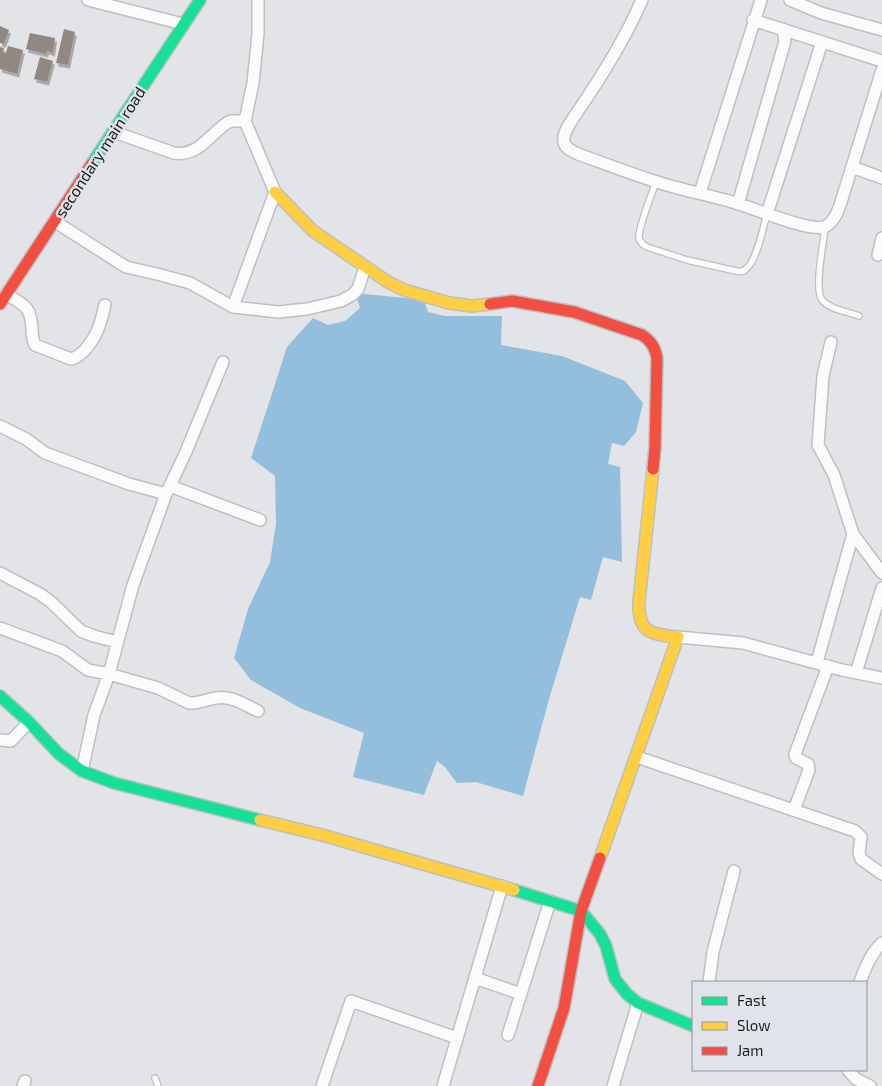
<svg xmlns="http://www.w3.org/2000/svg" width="882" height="1086" font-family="'Exo 2',sans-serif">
<defs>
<filter id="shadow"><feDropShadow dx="2" dy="3.5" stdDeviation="0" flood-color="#0004"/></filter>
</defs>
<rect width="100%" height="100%" fill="#e2e4e7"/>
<!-- water -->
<path fill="#93bedc" d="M355,293l69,7 4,12 17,4h57l-1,29 61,11 63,25 18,22 -7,29 -12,14 -12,-3 -4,21 12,3 2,95 -19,-5 -12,43 -11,-3 -31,102 -26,97 -47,-14 -19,1 -12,-16 -8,-6 -13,34 -71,-18 11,-44 -64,-25 -49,-28 -17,-22 14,-49 22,-47 6,-39 -1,-47 -24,-18 36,-111 26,-29 15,7 17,-4 15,-13z"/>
<!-- building -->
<path fill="#908881" filter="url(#shadow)" d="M0,26l9,4 -5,14 -4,-1z
M64,29l11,3 -7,33 -12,-2z
M30,33l25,5 -2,15 -6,-2 -1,3 -20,-5z
M8,46l15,4 -6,24 -17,-5v-22l4,1 -1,4 3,1z
M40,57l13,4 -6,21 -13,-3z"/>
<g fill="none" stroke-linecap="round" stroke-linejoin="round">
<!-- lane casing -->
<g stroke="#bebfc1" stroke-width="8">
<path id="lane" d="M656,182c-4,11 -18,46 -17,56 1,4 4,7 8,9l40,13 49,11c4,1 8,1 11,-3 10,-9 16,-40 20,-54
M825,227c-1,14 -12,65 -2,74 8,9 26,11 36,15
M155,1078l3,8"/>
</g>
<!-- street casing -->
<g stroke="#bebfc1" stroke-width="14">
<path id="street" d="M88,0l95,24
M642,0c-17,39 -40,76 -64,111 -5,8 -16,21 -14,31 1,7 9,9 14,12 25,9 51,19 76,27 27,9 55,14 82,22 17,5 74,29 88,24 10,-4 14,-16 17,-25l41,-132
M790,0l31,13 61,17
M753,20l129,41
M114,132l60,21c24,4 35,-18 53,-30l4,-2h14
M852,167l30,11
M700,193l61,-193
M738,204l47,-163 -2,-12
M767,214l55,-172
M54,221l72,46 31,7 33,9 43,24 45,5 29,-3 34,-8 11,-6 6,-6 7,-22
M878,255l4,-17
M6,294c19,12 24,11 26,34 0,6 0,11 3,17l36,14c6,-1 8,-4 13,-8 14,-16 16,-26 21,-46
M233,307l42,-115 -30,-71 8,-38 5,-49v-34
M0,426l26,13 19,14 84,31 37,10
M170,486l90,34
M853,534l29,39
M0,573l40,21 11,8 30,29 13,5 23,6
M0,628l62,23 26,19 21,4 49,14 31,15c9,1 18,-4 27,-5 15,-3 29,7 42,13
M678,637l65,6 99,27 40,8
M817,662l36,-128 -19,-59 -16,-30 5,-69 8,-34
M856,673l26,-85
M0,740l11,1 18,-19
M637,757l218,74 6,6 -2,16 2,6 21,15
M82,771l12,-56 15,-41 24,-89 33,-91 19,-40 38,-92
M794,810l15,-40 -1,-6 -12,-6 -1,-4 33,-88
M475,978l46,16
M709,982l4,-30 21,-81
M860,982c5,-14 11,-29 22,-39
M508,1035l42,-134
M848,1070l8,9 14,7
M23,1086l2,-5
M322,1086l29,-85 106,37
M443,1086l59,-200
M613,1086l25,-83"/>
</g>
<!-- fast casing -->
<g stroke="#bebfc1" stroke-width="14">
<path id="fast" d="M91,165l109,-165
M0,696l29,26 30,32 23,17 32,12 146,37
M514,890l67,21 19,23 6,12 9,33 12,15 11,9 55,23"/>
</g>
<!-- slow casing -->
<g stroke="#bebfc1" stroke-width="14">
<path id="slow" d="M275,192l38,39 75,51 16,8 45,13 23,3 18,-2
M260,820l62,15 192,55
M600,858l78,-221c-28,-3 -40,-4 -39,-35l14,-133"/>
</g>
<!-- jam casing -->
<g stroke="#bebfc1" stroke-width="14">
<path id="jam" d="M0,304l91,-139
M490,304l22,-3 62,11 68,23c9,6 13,12 15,23l-2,90 -2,21
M538,1086l26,-78 17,-97 19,-53"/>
</g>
<!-- lane -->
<use href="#lane" stroke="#fbfbfb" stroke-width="5.5"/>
<!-- street -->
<use href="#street" stroke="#fbfbfb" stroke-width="11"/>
<!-- fast -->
<use href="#fast" stroke="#16e098" stroke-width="11"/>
<!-- slow -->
<use href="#slow" stroke="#ffcf43" stroke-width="11"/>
<!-- jam -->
<use href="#jam" stroke="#f24e42" stroke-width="11"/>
</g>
<g text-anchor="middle" stroke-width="5" stroke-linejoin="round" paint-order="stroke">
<!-- street labels -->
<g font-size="16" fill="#1d1e20" stroke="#e0e3e9">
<text transform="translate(100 152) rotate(-57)" y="6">secondary main road</text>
</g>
</g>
<!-- legend -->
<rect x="692" y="981" width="175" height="90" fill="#e0e3e9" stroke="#929499"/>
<rect x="702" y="997" width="25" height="8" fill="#16e098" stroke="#929499"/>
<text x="737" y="1006" font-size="15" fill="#1d1e20">Fast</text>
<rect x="702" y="1022" width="25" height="8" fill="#ffcf43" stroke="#929499"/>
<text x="737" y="1031" font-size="15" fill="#1d1e20">Slow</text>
<rect x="702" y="1047" width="25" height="8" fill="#f24e42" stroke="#929499"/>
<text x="737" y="1056" font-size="15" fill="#1d1e20">Jam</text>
</svg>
